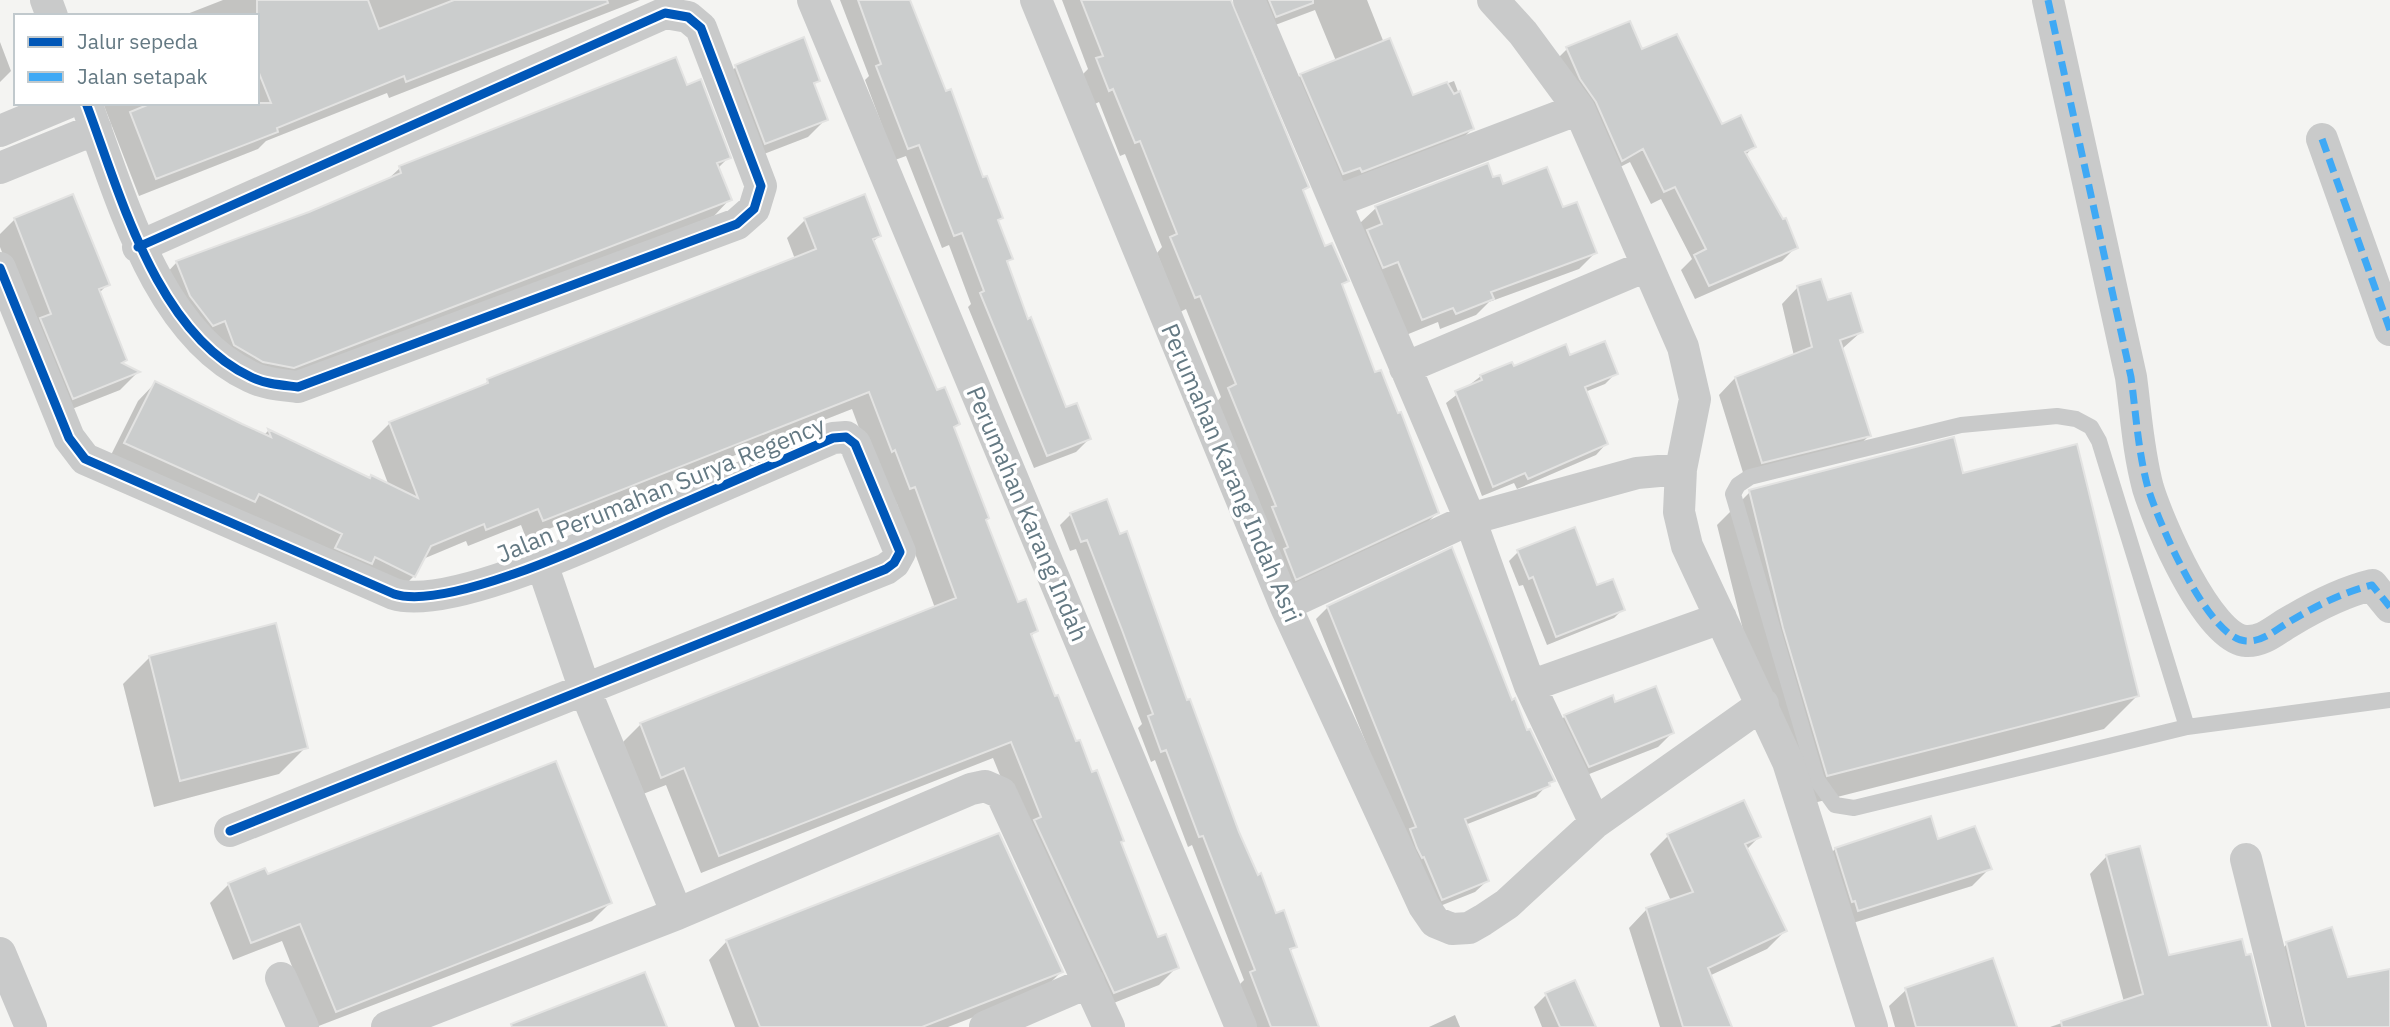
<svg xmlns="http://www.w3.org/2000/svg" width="2390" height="1027" font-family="'IBM Plex Sans',sans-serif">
<rect width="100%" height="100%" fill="#f4f4f2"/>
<!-- shadow -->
<path fill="#0003" d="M223,0h417l-251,98 -2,-5 -121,48 -8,8 -119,47 -36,-93h154v-87h-75z
M840,0h67l104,258 -5,6 21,57 38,88 24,30 -13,13 -42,16 -66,-161 3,-3 -22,-59 -7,3 -36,-92 -11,4 -30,-80 4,-4z
M1062,0h168l77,187 -5,5 22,56 23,32 -6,6 33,88 63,139 -14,14 -142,66 -66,-189 6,-7 -35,-88 -6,3 -23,-59 5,-6 -37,-93 -5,2 -21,-54 -4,2 -12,-30 5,-5z
M1246,0h121l17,43 28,54 42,-16 18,48 -14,14 -111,42 -1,-4 -17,6 -42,-98 14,-14 35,-14 -21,-51 -53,20z
M0,42l11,29 -11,11z
M1567,49l74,3 80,74 33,20 -9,10 51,91 -14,14 -87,38 -14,-29 11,-11 -31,-60 -10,5 -21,-42 -22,11 -54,-111z
M736,67l82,13 -5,6 13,33 -18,18 -62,24 -29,-76z
M686,87l43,70 -11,11 12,31 -16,17 -438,168 -21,-4 -94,-101 16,-17 133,-48 76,-33 14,-13z
M1492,180l70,30 33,43 -16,16 -90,33 -13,13 -36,14 -2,-7 -32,13 -46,-112 16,-15z
M15,219l93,65 -9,9 26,67 -4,4 16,9 -17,17 -66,26 -22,-87 -32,-82v-13z
M805,220l74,16 -6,6 63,151 22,31 -5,5 31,92 33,83 19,27 -6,6 24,62 65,144 38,97 20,27 -18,18 -63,25 -103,-252 -292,115 -35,-88 -23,9 -20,-52 18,-18 294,-116 -38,-104 -23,-36 -22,-59 -326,129 -5,-13 -53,21 -2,-5 -43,18 -9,17 -18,18 -288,-133 30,-60 17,-18 108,53 5,-5 101,49 20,6 -17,-45 18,-18 92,-36 6,-6 307,-122 -8,-21z
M1798,287l29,15 34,30 -19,17 27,87 -17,16 -107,27 -26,-84 16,-17 59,-22 -12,-52z
M1569,357l47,16 -11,11 -20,8 21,52 -10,11 -79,34 -3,-6 -32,13 -36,-93 35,-27z
M1962,475l175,221 -33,33 -310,79 -43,-146 -34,-137 33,-33z
M1106,501l131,332 38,83 20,30 -6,6 29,75h-65l-13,-43 4,-4 -52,-135 -4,2 -33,-87 -4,2 -13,-34 4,-4 -66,-175 -6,2 -10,-26 11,-11z
M1518,552l78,35 27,22 -9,9 -67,27 -24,-60 -4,1 -10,-25z
M1328,607l183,95 41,78 -16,17 -71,28 22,56 -12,11 -45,18 -26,-73 -88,-218z
M150,657l156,90 -27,27 -125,33 -31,-123z
M1614,704l58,29 -14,14 -84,33 -23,-49 14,-15z
M1668,836l91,1 -13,13 39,81 -18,18 -58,27 22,51h-71l-31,-99 18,-19 24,-8 -21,-47z
M1937,841l53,27 -18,18 -132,41 -22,-60 17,-18z
M2139,848l29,109 99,70h-217l74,-25 -34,-128 16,-17z
M267,876l343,27 -18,18 -276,106 -34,-86 -49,19 -23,-57 19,-19z
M727,941l334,31 -18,18 -95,37h-213l-26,-67z
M2287,944l60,35 43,-8v56h-105l-15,-66z
M1906,990l109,37h-120l-6,-21z
M1546,995l48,32h-52l-8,-20z
M1455,1015l5,12h-31z"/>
<!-- building -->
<path fill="#cbcdcd" stroke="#e3e3e2" stroke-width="2" d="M257,0h111l11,29 75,-29h153l1,3 -202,79 -2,-6 -127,52 1,4 -122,47 -26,-67 22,-9h119l-14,-35z
M858,0h52l36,91 5,-2 32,88 4,-1 16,42 -5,2 15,39 -6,2 21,58 3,-2 35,90 11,-4 14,36 -44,17 -67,-163 4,-2 -22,-58 -8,3 -35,-91 -11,4 -32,-83 5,-2z
M1081,0h150l78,187 -6,3 22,56 7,-3 17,38 -7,3 33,88 6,-2 17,43 3,-1 38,101 -143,67 -12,-31 4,-2 -16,-40 4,-1 -48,-118 8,-4 -36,-88 -5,2 -25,-61 7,-3 -37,-93 -5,2 -22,-54 -4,2 -13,-33 7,-2z
M1269,0h44v3l-37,14z
M1630,21l12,28 35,-15 45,90 19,-9 15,32 -11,5 38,67 3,-1 12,30 -89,38 -15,-31 12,-6 -31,-62 -11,5 -21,-43 -21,12 -26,-59 -16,-23 -14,-32z
M804,37l16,44 -6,2 14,37 -63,24 -30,-79z
M1390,38l23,57 34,-13 7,12 6,-3 14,38 -112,43 -2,-4 -17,6 -43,-100z
M676,57l11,28 14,-6 30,79 -14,5 15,37 -438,168 -31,-6 -29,-17 -9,-24 -12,5 -23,-30 -14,-35 133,-49 92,-39 -2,-7z
M1488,163l5,14 7,-2 3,9 44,-17 16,40 14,-5 20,51 -106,39 3,7 -38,15 -3,-6 -31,12 -24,-58 -15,6 -16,-38 15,-6 -7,-18z
M73,194l37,91 -11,4 28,71 -5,3 18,9 -67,27 -33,-81 11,-4 -37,-96z
M865,194l16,42 -8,3 64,151 8,-3 15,37 -6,3 35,91 -3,2 32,82 8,-3 12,32 -7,3 24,62 3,-1 18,46 4,-1 12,32 5,-2 27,71 -3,1 37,95 8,-3 13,34 -65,25 -80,-173 7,-3 -30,-75 -292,114 -35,-88 -23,10 -21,-55 316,-125 -41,-111 -5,2 -15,-39 -3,2 -23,-60 -326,129 -5,-12 -52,21 -2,-6 -53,22 -16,31 -40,-20 -3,7 -37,-16 7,-14 -83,-40 -4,8 -131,-59 31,-62 87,43 29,13 -3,-8 102,49 1,-3 47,23 -29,-76 99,-39 -1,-4 329,-130 -12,-31z
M1821,279l7,21 23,-7 12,39 -23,8 31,96 -109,27 -27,-86 77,-30 -15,-61z
M1605,341l13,33 -33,13 23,57 -80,35 -3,-6 -32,14 -38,-96 27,-11 -2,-5 32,-13 2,4 52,-22 4,11z
M1954,437l9,36 114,-29 62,252 -312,80 -44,-148 -34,-138z
M1107,499l13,35 7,-3 60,169 3,-1 49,133 19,43 3,-2 15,40 8,-3 13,37 -7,2 29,78h-48l-21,-55 5,-2 -52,-134 -4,1 -33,-87 -5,2 -13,-36 5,-2 -31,-84 -35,-90 -6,2 -11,-29z
M1575,527l22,58 16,-6 12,31 -69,27 -23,-60 -4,2 -12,-29z
M1452,547l60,153 3,-2 12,32 3,-1 25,52 -6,2 1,3 -85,33 24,62 -47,19 -18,-43 -2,1 -5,-10 -7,-19 6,-2 -89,-221z
M276,623l32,125 -128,33 -31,-125z
M1656,686l18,47 -85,34 -25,-52 49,-20 2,7z
M556,761l56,142 -276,109 -36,-88 -49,19 -23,-60 37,-15 3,6z
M1744,800l17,37 -16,7 42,87 -79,37 24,59h-49l-37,-119 47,-16 -26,-58z
M1931,816l7,23 37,-13 17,43 -134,42 -3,-10 -3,1 -17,-54z
M999,833l64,139 -141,55h-162l-34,-87z
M2140,846l29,109 73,-16 4,16 5,-1 18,73h-207l-1,-6 82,-27 -37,-139z
M2332,927l16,50 42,-8v58h-84l-20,-85z
M1993,958l24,69h-101l-11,-39z
M645,972l22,55h-155l-1,-3z
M1575,980l21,47h-36l-15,-34z"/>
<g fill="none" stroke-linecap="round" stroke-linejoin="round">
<!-- service -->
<path stroke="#c9caca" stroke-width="16" d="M2187,727l-88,-286 -8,-14 -15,-8 -19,-3 -96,9 -211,52 -12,8 -5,9 84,286 18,25 19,3 333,-81 203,-27"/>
<!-- minor -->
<path stroke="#c9caca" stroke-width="32" d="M46,0l6,16
M813,0l428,1027
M1036,0l249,605 139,301 11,16 17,7 17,-1 14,-8 24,-16 88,-81 168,-119
M1249,0l221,519 60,167 65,137
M1493,0l30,33 56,76 104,238 12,52 -14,70 -2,43 8,34 101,216 84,265
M2048,0l83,377c5,37 7,74 17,111 10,33 60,151 98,153 17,1 29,-11 43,-19 25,-15 54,-30 83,-37l18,22
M86,103c34,90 70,230 165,274 14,7 31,8 47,10l439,-163 17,-15 7,-23 -60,-158 -13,-11 -23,-4 -527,234
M0,131l67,-28
M2322,139l68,191
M0,168l96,-39
M1337,201l242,-92
M0,268l69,170 16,21 309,135c56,18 216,-59 273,-84 55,-24 111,-48 166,-72l13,-1 9,7 45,108 -6,11 -8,6 -656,262
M1405,368l241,-102
M542,564l43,126 92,224
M1285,605l185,-86 167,-46 44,-4
M1530,686l191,-68
M2246,859l42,168
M0,953l31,74
M281,978l22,49
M387,1027l290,-113 294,-125 14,-3 16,7 108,234
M985,1027l104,-45"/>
<!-- quiet -->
<path stroke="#3fa9f5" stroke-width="7" stroke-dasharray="14 7" stroke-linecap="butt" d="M2048,0l83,377c5,37 7,74 17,111 10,33 60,151 98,153 17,1 29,-11 43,-19 25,-15 54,-30 83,-37l18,22
M2322,139l68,191"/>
<!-- cycleway casing -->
<g stroke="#fff" stroke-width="13">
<path id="cycleway" d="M86,103c34,90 70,230 165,274 14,7 31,8 47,10l439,-163 17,-15 7,-23 -60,-158 -13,-11 -23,-4 -527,234
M0,268l69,170 16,21 309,135c56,18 216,-59 273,-84 55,-24 111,-48 166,-72l13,-1 9,7 45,108 -6,11 -8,6 -656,262"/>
</g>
<!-- cycleway -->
<use href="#cycleway" stroke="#0057b8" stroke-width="9"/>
</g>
<g text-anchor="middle" stroke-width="7" stroke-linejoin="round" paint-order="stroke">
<!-- street labels -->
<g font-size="24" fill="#647983" stroke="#fff">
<text transform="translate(1231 473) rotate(67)" y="8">Perumahan Karang Indah Asri</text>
<text transform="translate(661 490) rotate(-22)" y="8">Jalan Perumahan Surya Regency</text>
<text transform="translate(1027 514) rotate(67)" y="8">Perumahan Karang Indah</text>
</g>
</g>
<!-- legend -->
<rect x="14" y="14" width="245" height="91" fill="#ffffff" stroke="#c1c9cd" stroke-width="2"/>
<rect x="28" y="37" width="35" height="10" fill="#0057b8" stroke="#c1c9cd" stroke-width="2"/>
<text x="77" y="49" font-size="21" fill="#647983">Jalur sepeda</text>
<rect x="28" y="72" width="35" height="10" fill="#3fa9f5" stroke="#c1c9cd" stroke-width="2"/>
<text x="77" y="84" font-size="21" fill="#647983">Jalan setapak</text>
</svg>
